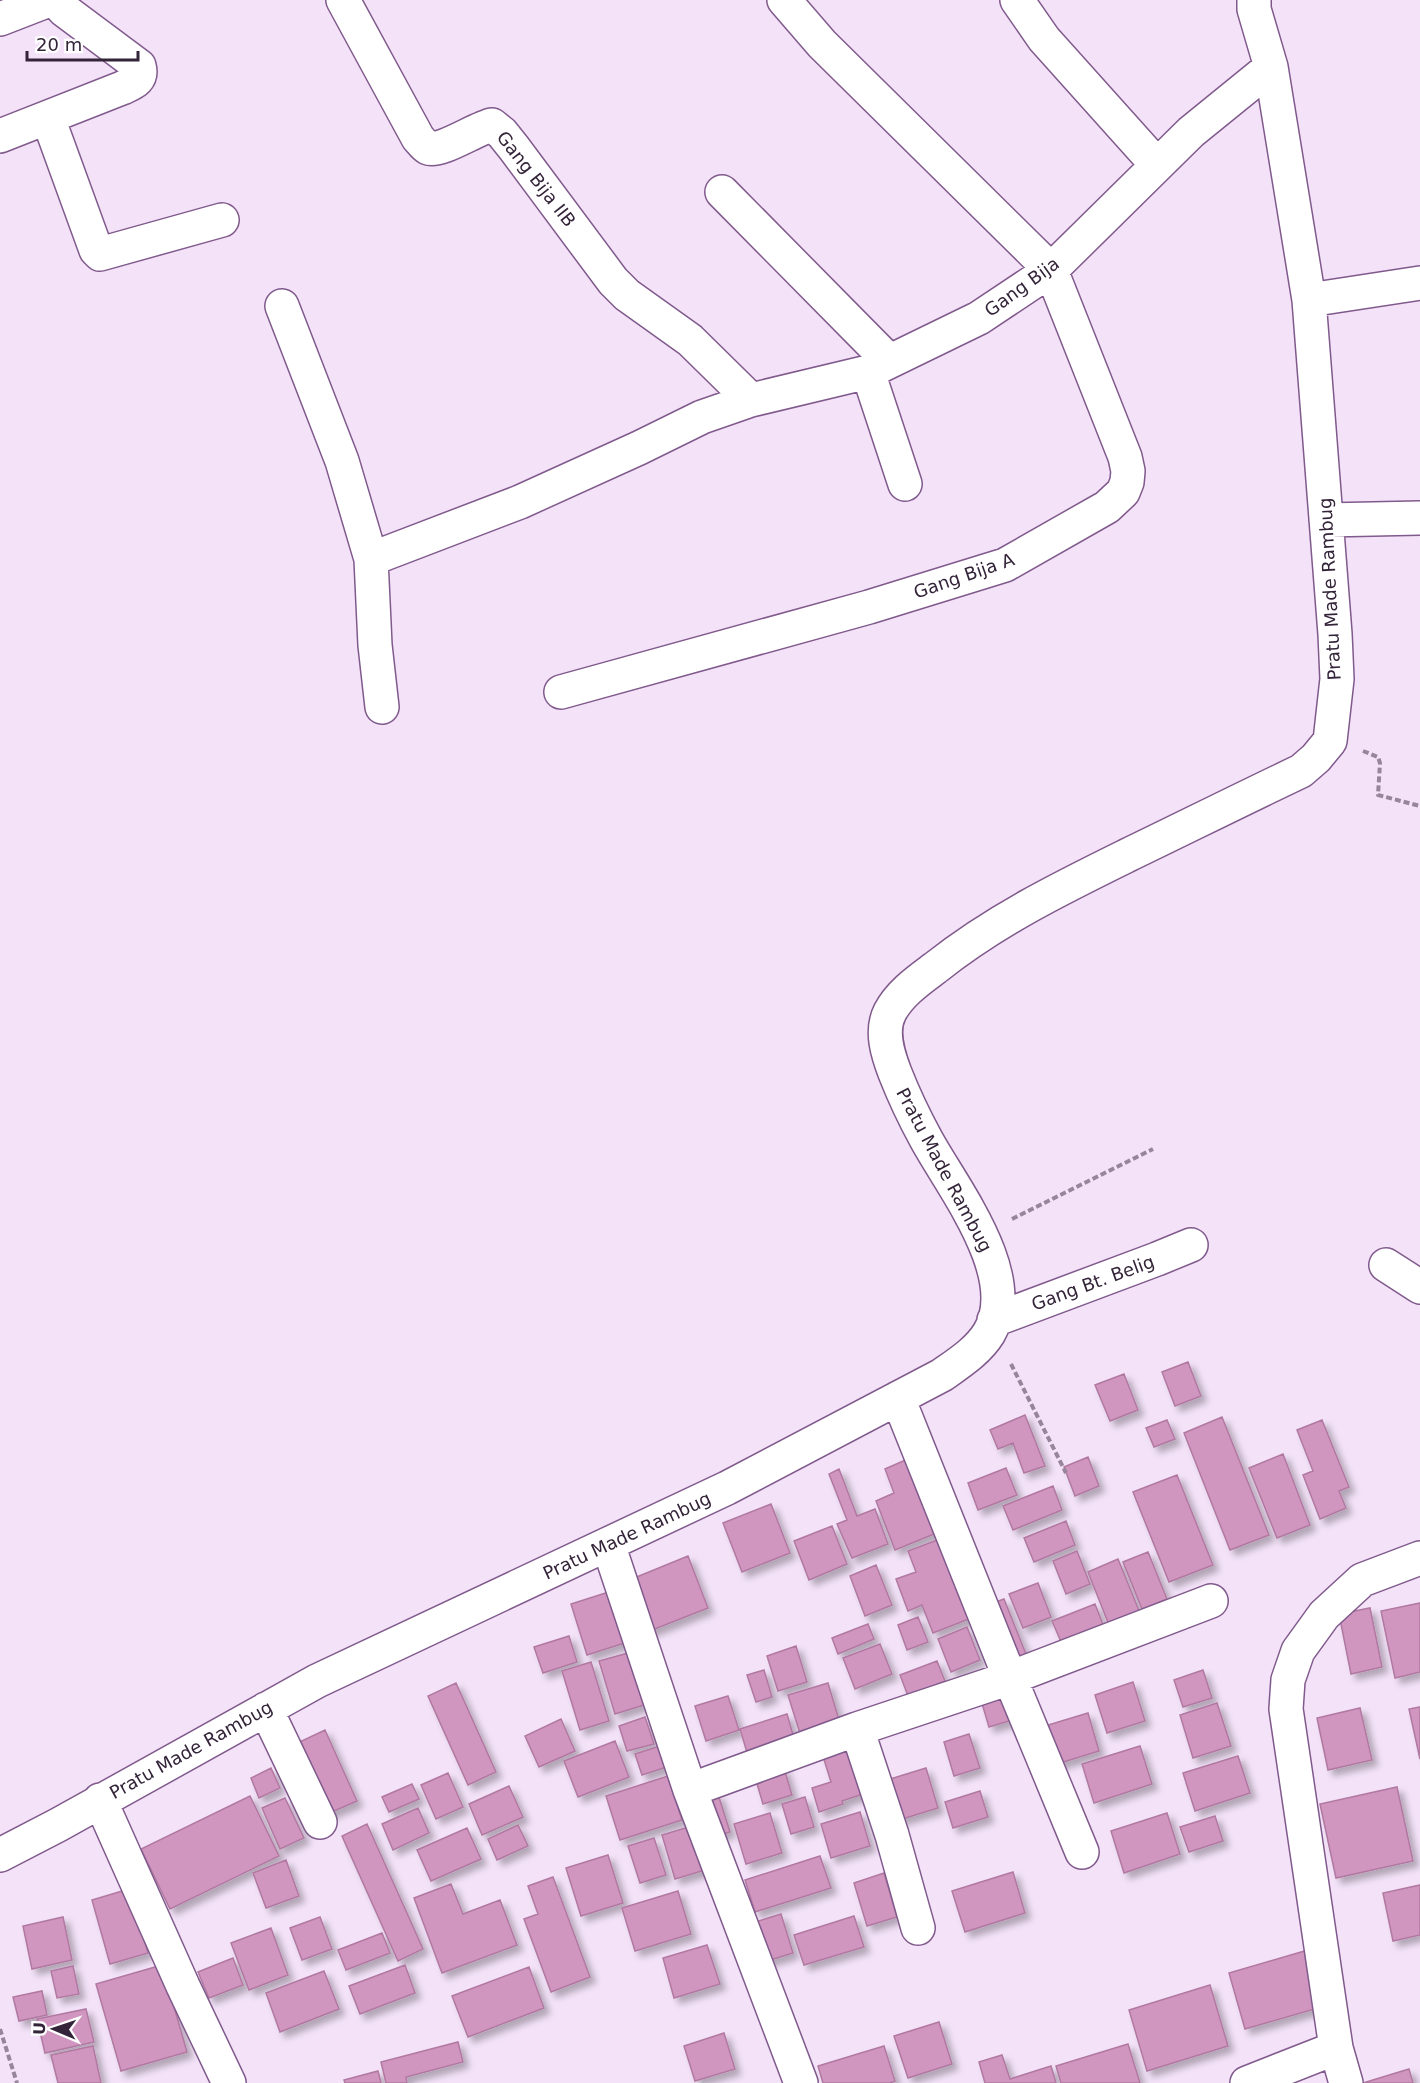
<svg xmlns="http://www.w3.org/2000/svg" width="1420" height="2083" font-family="'DejaVu Sans',sans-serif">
<defs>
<filter id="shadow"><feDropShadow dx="5.5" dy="5.5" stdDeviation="3" flood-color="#0004"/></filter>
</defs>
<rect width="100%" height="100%" fill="#f3e2f8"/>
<!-- building -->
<path fill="#d096bf" stroke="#b179a1" stroke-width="1.5" filter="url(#shadow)" d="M1188,1362l13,34 -26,10 -13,-34z
M1124,1374l14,36 -28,11 -15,-36z
M1025,1415l20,51 -21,7 -11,-30 -15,6 -8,-19z
M1222,1417l47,118 -39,15 -46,-117z
M1167,1420l8,19 -21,8 -8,-19z
M1322,1420l27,67 -10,4 7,17 -26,11 -17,-44 10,-4 -16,-41z
M1283,1454l27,71 -33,13 -28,-70z
M1088,1457l11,29 -24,10 -11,-29z
M910,1458l29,74 -44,18 -19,-49 18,-8 -9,-24z
M1006,1468l11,27 -39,15 -10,-27z
M839,1469l18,47 18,-7 13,35 -36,14 -15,-34 10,-4 -18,-46z
M1177,1475l36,90 -44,17 -36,-90z
M1053,1486l9,24 -49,20 -10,-24z
M771,1504l19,49 -48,19 -19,-49z
M1066,1521l9,24 -41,17 -10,-24z
M832,1526l15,38 -38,16 -15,-39z
M940,1539l34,78 -41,16 -11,-28 -14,6 -12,-32 20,-7 -8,-21z
M1077,1551l13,33 -24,10 -13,-33z
M1148,1552l19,47 -25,10 -19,-47z
M688,1556l20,52 -66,26 -20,-51z
M1118,1559l24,59 -31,12 -23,-58z
M876,1565l16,40 -27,11 -15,-40z
M1038,1583l13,34 -28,11 -14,-34z
M615,1590l16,51 -44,14 -16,-51z
M1004,1599l22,55 -19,8 -22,-56z
M1420,1603v69l-25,6 -14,-67z
M1095,1604l12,31 -42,16 -13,-30z
M1370,1608l12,59 -31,7 -12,-60z
M918,1617l10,25 -21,8 -9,-25z
M868,1624l6,15 -36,15 -6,-16z
M967,1627l13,33 -29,12 -13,-33z
M569,1636l8,26 -34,11 -9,-26z
M880,1644l12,30 -37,15 -12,-31z
M796,1646l11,36 -29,9 -11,-35z
M628,1653l16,52 -29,9 -16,-53z
M937,1661l8,20 -37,15 -8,-21z
M591,1662l18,59 -29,9 -18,-59z
M764,1670l8,27 -16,5 -9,-27z
M1203,1670l9,28 -29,9 -9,-27z
M1133,1682l12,39 -38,12 -12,-38z
M456,1683l40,89 -28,13 -40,-89z
M828,1683l14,47 -39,13 -15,-48z
M1007,1692l9,27 -27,8 -8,-27z
M728,1696l11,34 -33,11 -11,-35z
M1217,1703l14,43 -38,12 -13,-43z
M1420,1707v52l-11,-50z
M1360,1708l12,52 -44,10 -11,-52z
M1088,1713l11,38 -42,13 -12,-38z
M787,1714l9,31 -47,14 -9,-30z
M645,1717l9,27 -27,7 -8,-25z
M561,1719l14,32 -36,16 -14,-31z
M325,1730l32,71 -32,14 -32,-70z
M969,1734l11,34 -26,8 -10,-34z
M615,1741l14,36 -51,20 -14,-36z
M666,1744l7,21 -31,10 -7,-21z
M854,1744l15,48 -27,9 1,3 -24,8 -7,-24 19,-6 -9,-29z
M1140,1746l12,38 -58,19 -12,-39z
M1238,1756l12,37 -55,18 -12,-38z
M271,1768l9,20 -21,10 -8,-20z
M784,1768l8,27 -29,9 -8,-27z
M926,1768l12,40 -39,12 -12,-40z
M448,1773l15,34 -27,12 -15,-34z
M668,1776l14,44 -62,20 -14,-44z
M412,1784l7,15 -30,13 -7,-15z
M509,1786l14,31 -41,18 -13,-31z
M1397,1787l16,74 -77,17 -16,-74z
M980,1791l8,26 -35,11 -8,-26z
M718,1794l12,38 -18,5 -11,-38z
M250,1796l29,60 -109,53 -29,-60z
M805,1797l9,30 -23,7 -9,-30z
M285,1798l19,40 -24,11 -18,-41z
M418,1808l11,25 -36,17 -11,-26z
M860,1812l10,34 -39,12 -10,-34z
M770,1813l12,40 -36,11 -12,-40z
M1167,1813l13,41 -56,19 -13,-42z
M1215,1816l8,25 -34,11 -9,-25z
M367,1824l56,125 -25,12 -56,-125z
M518,1825l10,21 -31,14 -9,-21z
M692,1826l13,44 -30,9 -13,-44z
M467,1828l14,31 -50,22 -14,-31z
M654,1838l12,37 -26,8 -12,-37z
M608,1855l15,48 -42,13 -15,-48z
M820,1856l11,32 -76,24 -10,-32z
M286,1860l13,36 -33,12 -13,-35z
M1013,1872l12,41 -60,19 -13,-41z
M884,1873l13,44 -30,9 -13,-43z
M553,1877l37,100 -39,15 -27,-73 14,-5 -10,-28z
M451,1884l12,30 37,-14 17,45 -75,28 -28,-75z
M1420,1885v50l-27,6 -10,-48z
M129,1889l19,64 -38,11 -18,-64z
M678,1891l13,43 -56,17 -13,-43z
M781,1914l12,39 -29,9 -12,-39z
M854,1916l10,31 -60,18 -10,-30z
M63,1917l9,43 -40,9 -9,-43z
M320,1917l12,32 -30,11 -12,-32z
M271,1928l17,47 -39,15 -18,-47z
M382,1933l8,20 -44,17 -8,-20z
M707,1945l13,39 -46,14 -11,-40z
M1308,1950l17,56 -80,23 -16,-56z
M233,1958l10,27 -34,13 -11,-26z
M162,1965l25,87 -66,19 -25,-87z
M405,1965l10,28 -55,21 -11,-28z
M73,1966l6,28 -22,4 -6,-27z
M529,1967l15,41 -76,29 -16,-41z
M324,1971l15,38 -59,23 -14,-39z
M1210,1985l18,61 -81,25 -18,-61z
M42,1991l5,24 -28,6 -6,-24z
M86,2009l8,33 -49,11 -8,-34z
M939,2022l13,42 -44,14 -14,-42z
M724,2033l11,36 -40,12 -11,-35z
M458,2042l5,20 -57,15 1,6h-21l-5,-21z
M1128,2044l12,39h-79l-5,-17z
M93,2046l8,37h-43l-7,-28z
M884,2046l11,35 -5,2h-67l-5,-17z
M1002,2055l8,24 41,-13 5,17h-71l-6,-21z
M1409,2069l4,14h-50z
M378,2071l3,12h-36l-1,-3z"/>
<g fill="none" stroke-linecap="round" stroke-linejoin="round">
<!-- minor casing -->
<g stroke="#805a8c" stroke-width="36">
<path id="minor" d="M343,0l75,138c3,3 6,8 10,10 12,5 49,-20 64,-23l10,8 12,15 99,133 14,14 63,45 61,60
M1017,0l27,39 113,126
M0,19l49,-19
M48,118l48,132 4,4 122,-34
M0,136l122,-48c11,-5 21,-8 17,-22l-75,-56 -9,-10
M722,192l166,168
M1309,300l111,-17
M282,306l60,155 29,98 4,86 7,62
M868,372l37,112
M1326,520l94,-2
M371,559l149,-57 119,-54 63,-31 49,-17 117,-28 111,-54 72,-48 140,-138 80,-65
M561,692l308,-85 136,-42 102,-58 16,-15 4,-10 1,-11 -3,-14 -74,-187 -229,-226 -38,-44
M1386,1265l34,22
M994,1320l163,-61 34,-14
M898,1398l112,280 72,174
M608,1544l82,246 111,293
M266,1709l54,113
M857,1729l153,-51 201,-77
M690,1790l167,-61 35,106 26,93
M100,1800l83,186 46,97
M0,1855l58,-30 259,-144 410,-193 215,-113c17,-12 36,-24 47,-42 34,-57 -37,-146 -63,-194 -12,-22 -22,-43 -31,-66 -7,-18 -15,-42 -5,-61 10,-19 29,-32 45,-44 59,-47 124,-79 191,-112 58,-28 116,-57 175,-85l15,-13 14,-17 7,-62 -2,-45 -26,-334 -38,-233 -17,-58v-9
M1336,2048l10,35
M1247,2083l89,-35 -50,-339 2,-29 10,-29 26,-36 38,-35 58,-22"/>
</g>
<!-- path -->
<path stroke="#96859b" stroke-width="4" stroke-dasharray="6 3" stroke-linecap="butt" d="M1363,751l15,6 2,6 -2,32 42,11
M1012,1219l141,-70
M1011,1364l55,109
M0,2029l17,54"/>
<!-- minor -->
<use href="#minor" stroke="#fff" stroke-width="33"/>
</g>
<g text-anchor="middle" stroke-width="4.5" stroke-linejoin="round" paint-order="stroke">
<!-- street labels -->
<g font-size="18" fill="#342439" stroke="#fff">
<text transform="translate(536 179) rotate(52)" y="6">Gang Bija IIB</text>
<text transform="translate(1022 287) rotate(-36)" y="6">Gang Bija</text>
<text transform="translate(964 576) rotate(-19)" y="6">Gang Bija A</text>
<text transform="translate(1330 589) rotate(-93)" y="6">Pratu Made Rambug</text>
<text transform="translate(944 1170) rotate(62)" y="6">Pratu Made Rambug</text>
<text transform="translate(1093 1283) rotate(-20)" y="6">Gang Bt. Belig</text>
<text transform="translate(627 1536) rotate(-25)" y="6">Pratu Made Rambug</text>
<text transform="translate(191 1750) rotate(-29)" y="6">Pratu Made Rambug</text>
</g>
</g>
<!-- north arrow -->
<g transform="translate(54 2029) rotate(272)" stroke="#ffffff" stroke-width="4.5" paint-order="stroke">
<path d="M0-4.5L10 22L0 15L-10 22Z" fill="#342439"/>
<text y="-9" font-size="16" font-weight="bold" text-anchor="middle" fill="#342439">U</text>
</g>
<!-- scale -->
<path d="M27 51v9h111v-9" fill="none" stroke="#342439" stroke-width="3"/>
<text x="36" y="51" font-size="18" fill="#342439" stroke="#ffffff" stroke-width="4.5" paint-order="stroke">20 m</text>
</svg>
